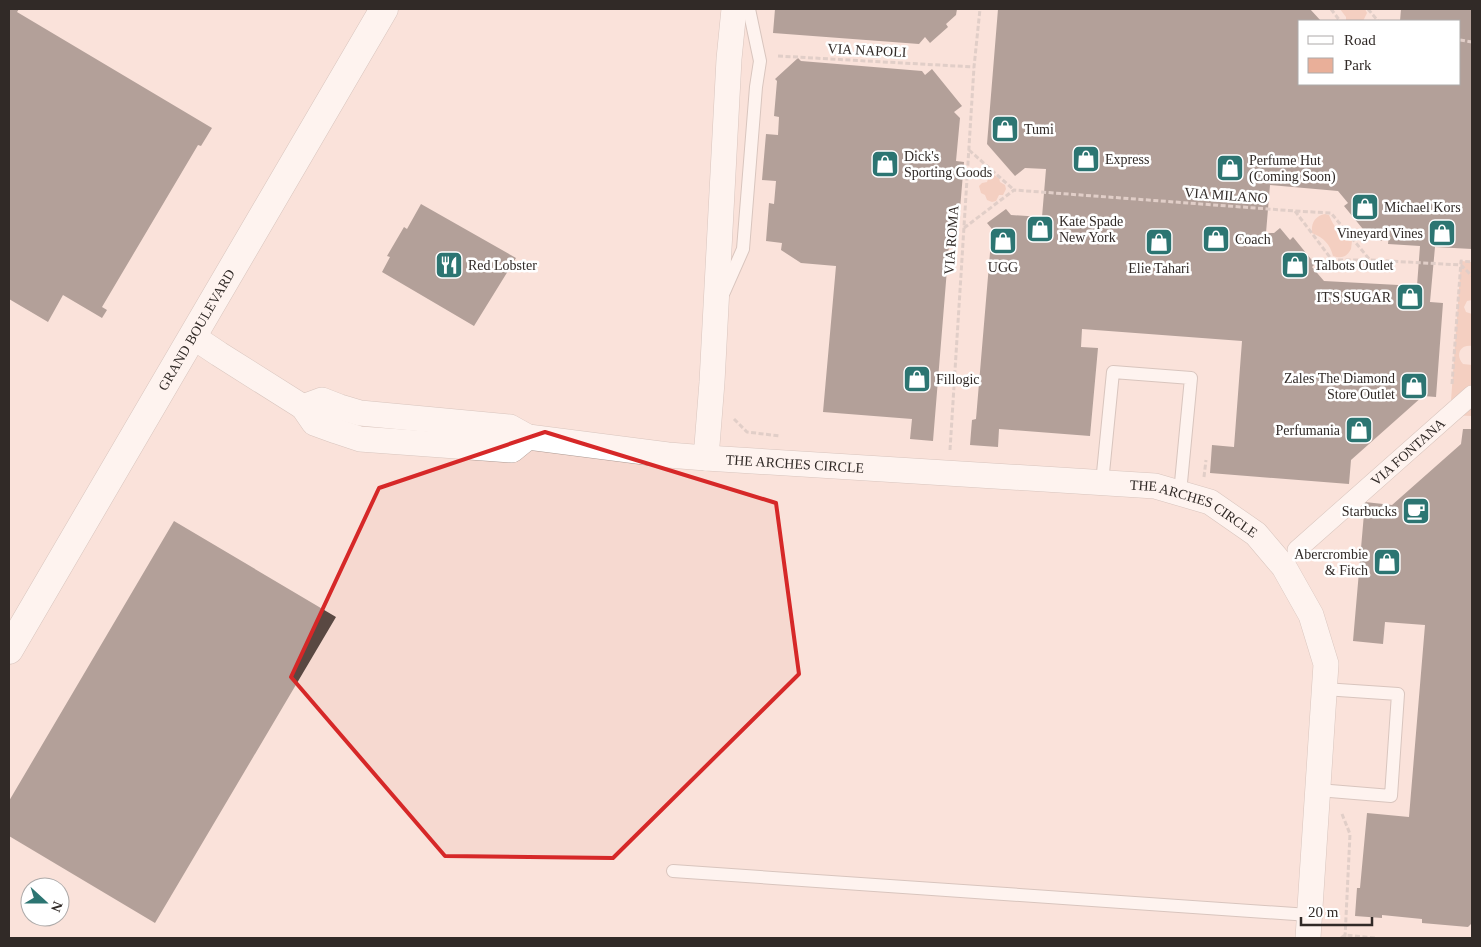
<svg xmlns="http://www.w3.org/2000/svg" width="1481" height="947" font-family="'Times New Roman',serif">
<rect width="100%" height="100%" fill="#fee9e1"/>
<!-- built -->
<path fill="#f6d9d0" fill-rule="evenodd" d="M9,9h1463v929h-1463zM1300,21h160v63h-160zM30,887h30v30h-30z"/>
<!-- green -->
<path fill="#e9af99" d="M1340,9h25l2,4 -4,8h-17v-4z
M994,175l5,3 1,4 5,3 1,4 -3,6h-4l-3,6 -4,1 -5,-2 -2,-5 -4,-2 -2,-7 3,-3 5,-1 2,-6z
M1325,214l4,1c5,13 11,19 23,26l-1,8c-4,8 -10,10 -18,7 -3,-12 -9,-18 -21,-23 -1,-10 3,-17 13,-19z
M1461,261l11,1v38l-5,1 -3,6 2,5 6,2v32c-12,-2 -17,9 -9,18l9,1v51l-22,-1z"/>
<!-- building -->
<path fill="#594842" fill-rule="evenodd" d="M9,9h10l-2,3 195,116 -11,18 -3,-1 -96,162 5,3 -5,8 -39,-23 -15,27 -39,-23z
M775,9h182l-1,6 -10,9 2,3 -18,16 -5,-6 -6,7 -146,-11z
M998,9h307l2,1 3,-1 11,12h-21v63h160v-63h-60l1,-12h71v240l-37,-2 -5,55 13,1 -7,94 -13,-1 -72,64 -2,24 -139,-11 2,-28 22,2 8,-106 -160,-12 -1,18 17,1 -8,88 -91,-7 -1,18 -28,-2 2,-25 4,-1 16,-190 -5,-6 19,-14 5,6 31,2 4,-48 -21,-1 -10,8 -28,-32zM1270,185l68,6 10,12 -4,3 23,28 5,-4 9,11 8,-7 -1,10 32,2 -3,40 -93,-5 -12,-14 3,-3 -22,-27 -3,3 -10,-12 -6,5h-8z
M798,58l3,3 121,10 3,4 7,-6 30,37 -8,6 6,6 -4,43 8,1 -4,47 -8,-1 -19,233 -23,-2 2,-20 -89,-7 13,-146 -35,-3 -20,-13 1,-7 -16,-2 3,-38 5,1 2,-23 -14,-1 4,-46 12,1 1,-18 -5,-1 3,-35 -2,-2z
M421,204l95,54 -42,68 -92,-54 8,-15 -3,-1 17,-29 3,2z
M1463,429h9v494l-4,4 -46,-4v-4l-40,-4v3l-27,-2 2,-28h3l7,-75 42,4 16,-192 -40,-3 -2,22 -30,-3 12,-139 27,3 69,-61z
M174,521l162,96 -181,306 -146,-87v-35z"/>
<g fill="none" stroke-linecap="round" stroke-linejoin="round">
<!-- service casing -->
<g stroke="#ac9992" stroke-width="14">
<path id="service" d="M724,292l19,-43 13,-162 4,-26 -11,-52
M1102,483l11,-111 78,6 -11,115
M1318,790l73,6 7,-102 -74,-5
M673,871l636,44"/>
</g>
<!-- pedestrian casing -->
<g stroke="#ac9992" stroke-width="20">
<g id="pedestrian">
<path id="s1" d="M1297,550l175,-155"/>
</g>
</g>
<!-- minor casing -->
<g stroke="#ac9992" stroke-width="26">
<g id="minor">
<path d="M192,336l27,18 84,53 11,16 22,8 24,8 152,11 16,-13"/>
<path id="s2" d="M303,407l19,-7 18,7 20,6 150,14 18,10 140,18 38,3 449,28 55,16 46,32 28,33 27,48 15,49 -18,274"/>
<path d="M706,458l6,-76 17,-323 5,-50"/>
</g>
</g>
<!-- tertiary casing -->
<g stroke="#ac9992" stroke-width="29">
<g id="tertiary">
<path id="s3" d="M9,650l375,-641"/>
</g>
</g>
<!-- path -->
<path stroke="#bfaea8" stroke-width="3" stroke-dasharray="5 2.5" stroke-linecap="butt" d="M1331,9l9,12
M1368,9l10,12
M1460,40l12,2
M778,56l196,11
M969,150l45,40
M1295,211l37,49h37
M964,228l50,-38 281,21 36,2 39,47 91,5 11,11
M1452,384l9,-123 11,1
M734,419l13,13 33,4
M950,450l24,-383 6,-58
M1204,477l2,-17
M1342,814l8,20 -5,104
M1341,938l4,-3 30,3"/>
<!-- service -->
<use href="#service" stroke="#fff" stroke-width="12"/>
<!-- pedestrian -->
<use href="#pedestrian" stroke="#fff" stroke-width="19"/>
<!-- minor -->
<use href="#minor" stroke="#fff" stroke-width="25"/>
<!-- tertiary -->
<use href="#tertiary" stroke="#fff" stroke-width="28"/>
</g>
<!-- marked area -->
<path d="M0 0H1481V947H0ZM545,432l231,71 23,171 -186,184 -168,-2 -154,-179 88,-189z" fill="#fee9e1" fill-opacity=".55" fill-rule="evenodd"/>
<path fill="none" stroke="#d62828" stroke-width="4" stroke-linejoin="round" d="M545,432l231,71 23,171 -186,184 -168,-2 -154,-179 88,-189z"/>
<!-- icons -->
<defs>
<g id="shop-square" transform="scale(1.4375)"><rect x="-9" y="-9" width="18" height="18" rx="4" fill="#2c7572" stroke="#fff"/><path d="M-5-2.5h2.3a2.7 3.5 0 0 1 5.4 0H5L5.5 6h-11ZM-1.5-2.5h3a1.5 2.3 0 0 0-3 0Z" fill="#fff"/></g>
<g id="restaurant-square" transform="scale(1.4375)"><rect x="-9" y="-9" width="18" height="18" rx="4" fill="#2c7572" stroke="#fff"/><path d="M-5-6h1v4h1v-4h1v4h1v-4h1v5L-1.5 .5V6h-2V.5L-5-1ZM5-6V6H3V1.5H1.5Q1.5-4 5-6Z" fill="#fff"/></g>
<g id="cafe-square" transform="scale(1.4375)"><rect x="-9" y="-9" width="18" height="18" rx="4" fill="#2c7572" stroke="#fff"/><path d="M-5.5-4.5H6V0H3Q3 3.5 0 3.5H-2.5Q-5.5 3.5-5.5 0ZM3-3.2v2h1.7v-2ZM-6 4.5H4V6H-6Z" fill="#fff"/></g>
</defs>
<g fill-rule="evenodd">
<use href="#shop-square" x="1005" y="129"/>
<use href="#shop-square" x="1086" y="159"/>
<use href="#shop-square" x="885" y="164"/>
<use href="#shop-square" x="1230" y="168"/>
<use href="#shop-square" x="1365" y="207"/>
<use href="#shop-square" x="1040" y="229"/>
<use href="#shop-square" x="1442" y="233"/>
<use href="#shop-square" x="1216" y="239"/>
<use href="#shop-square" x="1003" y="241"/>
<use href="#shop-square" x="1159" y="242"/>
<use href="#restaurant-square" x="449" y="265"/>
<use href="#shop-square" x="1295" y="265"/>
<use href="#shop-square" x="1410" y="297"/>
<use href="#shop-square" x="917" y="379"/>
<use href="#shop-square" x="1414" y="386"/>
<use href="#shop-square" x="1359" y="430"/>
<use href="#cafe-square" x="1416" y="511"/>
<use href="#shop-square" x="1387" y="562"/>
</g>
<g text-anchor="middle" stroke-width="5" stroke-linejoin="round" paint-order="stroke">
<!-- street labels -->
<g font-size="14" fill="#312a27" stroke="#fff">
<text transform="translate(867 50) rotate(3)" y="5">VIA NAPOLI</text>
<text transform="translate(1226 195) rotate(4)" y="5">VIA MILANO</text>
<text transform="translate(951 240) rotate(-86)" y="5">VIA ROMA</text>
<text dy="5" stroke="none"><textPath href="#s3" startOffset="371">GRAND BOULEVARD</textPath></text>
<text dy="5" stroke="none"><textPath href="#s1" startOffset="148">VIA FONTANA</textPath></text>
<text dy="5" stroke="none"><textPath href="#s2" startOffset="500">THE ARCHES CIRCLE</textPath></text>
<text dy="5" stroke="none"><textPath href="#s2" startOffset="905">THE ARCHES CIRCLE</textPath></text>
</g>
<!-- poi labels -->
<g font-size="14" fill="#312a27" stroke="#fff" text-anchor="start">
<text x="1024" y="134">Tumi</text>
<text x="904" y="161">Dick's<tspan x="904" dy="16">Sporting Goods</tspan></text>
<text x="1105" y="164">Express</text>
<text x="1249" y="165">Perfume Hut<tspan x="1249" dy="16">(Coming Soon)</tspan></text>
<text x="1384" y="212">Michael Kors</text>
<text x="1059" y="226">Kate Spade<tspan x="1059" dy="16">New York</tspan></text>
<text x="1423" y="238" text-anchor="end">Vineyard Vines</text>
<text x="1235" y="244">Coach</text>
<text x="468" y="270">Red Lobster</text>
<text x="1314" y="270">Talbots Outlet</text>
<text x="1003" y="272" text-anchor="middle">UGG</text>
<text x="1159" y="273" text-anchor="middle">Elie Tahari</text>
<text x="1391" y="302" text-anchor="end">IT'S SUGAR</text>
<text x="1395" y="383" text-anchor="end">Zales The Diamond<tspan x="1395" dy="16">Store Outlet</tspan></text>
<text x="936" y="384">Fillogic</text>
<text x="1340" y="435" text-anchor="end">Perfumania</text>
<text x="1397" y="516" text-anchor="end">Starbucks</text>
<text x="1368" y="559" text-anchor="end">Abercrombie<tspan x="1368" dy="16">&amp; Fitch</tspan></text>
</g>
</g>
<!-- border -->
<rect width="1481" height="947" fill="none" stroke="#312a27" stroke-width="20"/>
<!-- legend -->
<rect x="1298" y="20" width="162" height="65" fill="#ffffff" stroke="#adaaa9"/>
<rect x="1308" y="36" width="25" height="8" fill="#ffffff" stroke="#adaaa9"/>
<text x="1344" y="45" font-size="15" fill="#312a27">Road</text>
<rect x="1308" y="58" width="25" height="15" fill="#e9af99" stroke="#adaaa9"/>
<text x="1344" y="70" font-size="15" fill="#312a27">Park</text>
<!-- north arrow -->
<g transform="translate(45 902) rotate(111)"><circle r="24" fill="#ffffff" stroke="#adaaa9"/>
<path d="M0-4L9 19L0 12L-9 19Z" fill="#2c7572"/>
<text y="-8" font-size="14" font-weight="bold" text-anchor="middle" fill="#312a27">N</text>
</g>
<!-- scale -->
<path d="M1301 917v8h71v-8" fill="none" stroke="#312a27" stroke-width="2.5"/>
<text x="1308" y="917" font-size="15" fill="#312a27" stroke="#ffffff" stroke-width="4" paint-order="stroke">20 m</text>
</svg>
